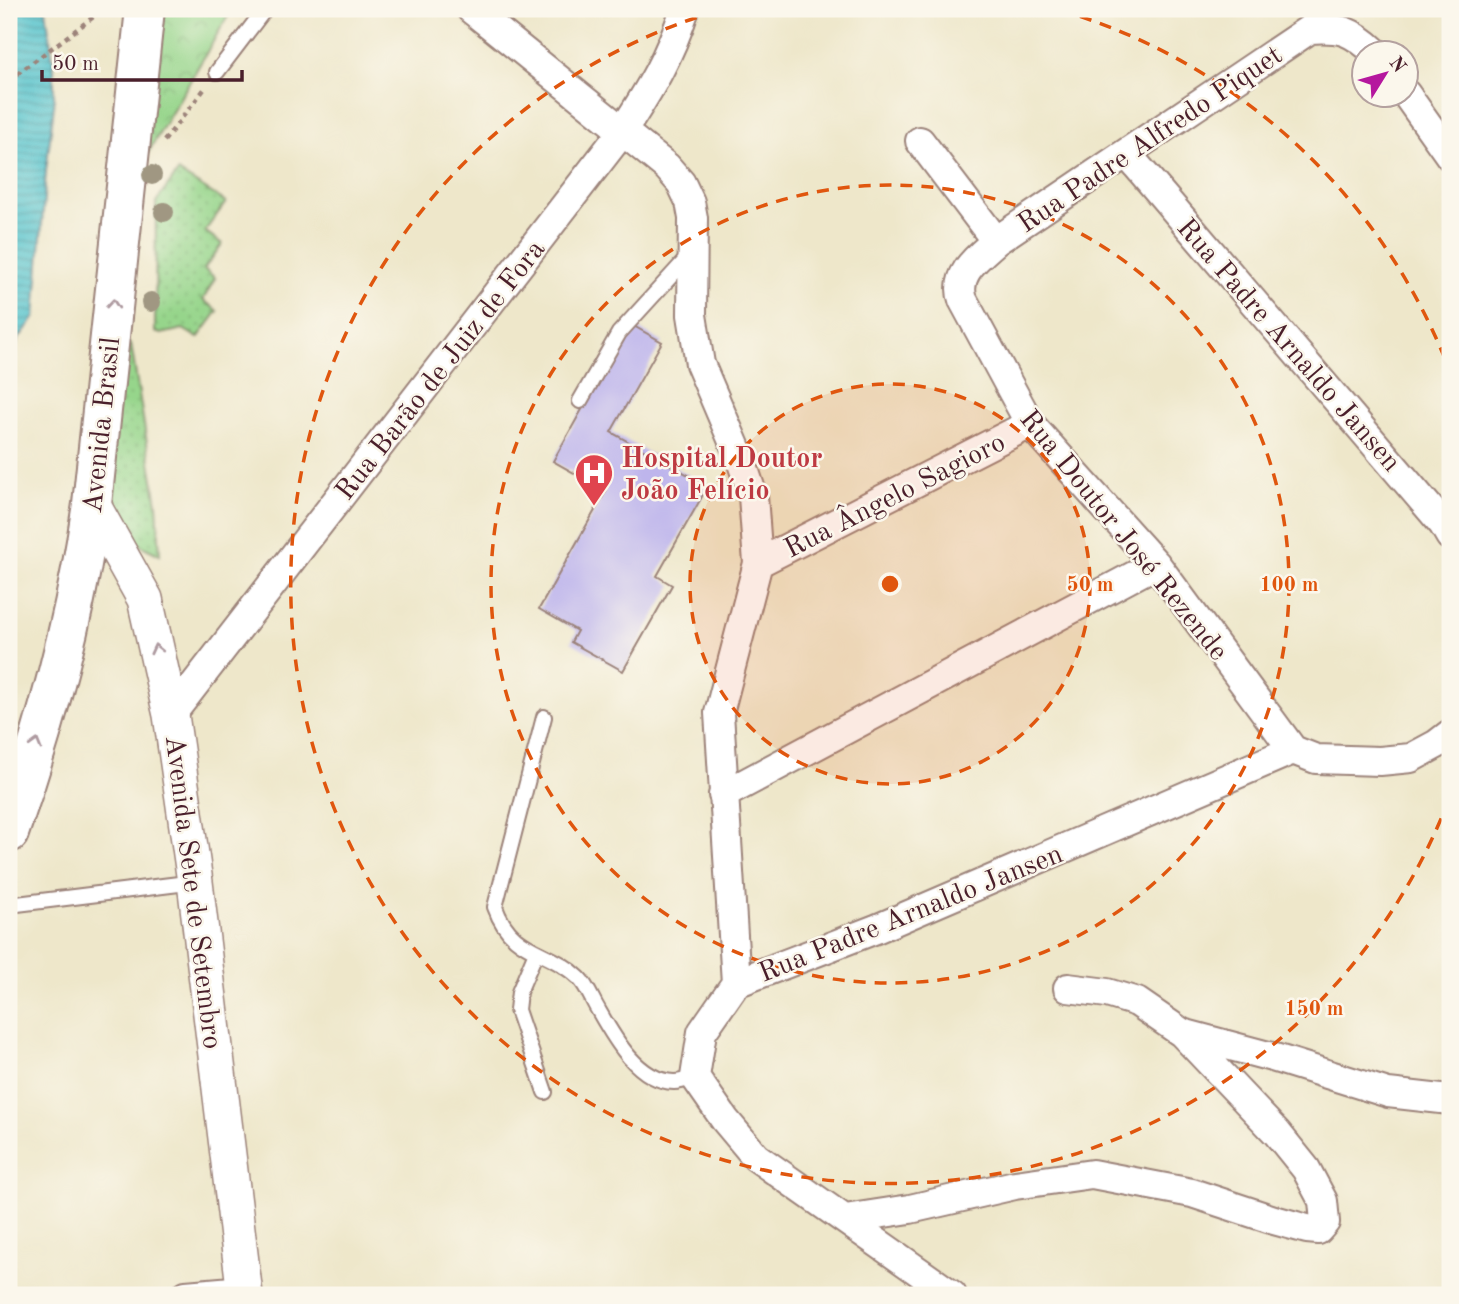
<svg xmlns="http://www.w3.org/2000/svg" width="1459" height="1304" font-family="'Old Standard TT',serif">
<defs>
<pattern id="park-crowns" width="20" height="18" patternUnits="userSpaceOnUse" patternTransform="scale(1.75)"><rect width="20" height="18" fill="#96d58b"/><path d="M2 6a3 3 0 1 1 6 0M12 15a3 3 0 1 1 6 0" fill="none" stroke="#83b678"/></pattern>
<pattern id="garden-dots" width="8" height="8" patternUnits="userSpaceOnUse" patternTransform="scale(1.75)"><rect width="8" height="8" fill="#96d58b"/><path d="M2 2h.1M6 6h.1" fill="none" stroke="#83b678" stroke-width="1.8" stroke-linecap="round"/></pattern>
<pattern id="water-rules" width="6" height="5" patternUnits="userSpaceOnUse" patternTransform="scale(1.75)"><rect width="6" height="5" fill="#57c4cd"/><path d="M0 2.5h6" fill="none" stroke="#4a9fa7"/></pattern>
</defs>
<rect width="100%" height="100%" fill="#fbf7ec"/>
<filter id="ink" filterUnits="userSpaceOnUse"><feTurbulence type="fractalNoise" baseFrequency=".0143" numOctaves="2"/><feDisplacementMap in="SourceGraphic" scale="14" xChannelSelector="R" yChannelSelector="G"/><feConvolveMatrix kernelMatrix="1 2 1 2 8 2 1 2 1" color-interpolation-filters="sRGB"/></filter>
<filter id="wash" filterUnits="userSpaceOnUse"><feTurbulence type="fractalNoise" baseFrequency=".00686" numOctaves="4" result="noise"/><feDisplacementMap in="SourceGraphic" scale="28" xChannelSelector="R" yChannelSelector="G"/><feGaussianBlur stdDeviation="1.57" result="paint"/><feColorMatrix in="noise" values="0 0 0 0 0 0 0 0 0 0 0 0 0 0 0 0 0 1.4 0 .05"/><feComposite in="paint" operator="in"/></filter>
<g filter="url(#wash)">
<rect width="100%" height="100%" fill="#eee7ca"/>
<!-- park -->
<path fill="url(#park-crowns)" stroke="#707a5b" stroke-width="2" d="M165,9h67l-87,149z"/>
<!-- garden -->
<path fill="url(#garden-dots)" stroke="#707a5b" stroke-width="2" d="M178,172l48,30 -21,29 17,13 -18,25 11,9 -12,22 15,11 -20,27 -15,-9 -22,5 -6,-2 1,-130z
M121,340l10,5 26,159 3,51 -34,-17 -24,-42z"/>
<!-- water -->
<path fill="url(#water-rules)" stroke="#50727c" stroke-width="2" d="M9,9h37l8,61v35l-8,66 -11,146 -18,24 -5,28 -1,35 -2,10z"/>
<g id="blocks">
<!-- building -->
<path fill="#beb5ec" d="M630,324l32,18 -51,90 97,54 -51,90 15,9 -49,86 -52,-29 6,-11 -38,-22 67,-118 -53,-30z"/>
</g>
</g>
<g filter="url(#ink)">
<use href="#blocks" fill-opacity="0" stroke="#9c837a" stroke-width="2"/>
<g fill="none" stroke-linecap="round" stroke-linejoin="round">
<!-- service casing -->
<g stroke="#9c837a" stroke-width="18">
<path id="service" d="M217,72l48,-63
M580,401l39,-68 73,-80
M544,717l-49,190c17,48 53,41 84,71 7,7 12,19 17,28 16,28 40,75 78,76 7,0 15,-3 21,-5
M9,905l186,-23
M536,952l-17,40 -2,18 28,82"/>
</g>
<!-- minor casing -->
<g stroke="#9c837a" stroke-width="32">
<path id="minor" d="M471,9l196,158 14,16 9,19 3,16 -1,97 8,49 41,96 12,36 5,67 -39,150 17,270 140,-54 417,-179 23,9 64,2 31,-3 26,-14 13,-10
M1406,94l44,62
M920,141l76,100c-18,16 -42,33 -33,59l67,124 126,140 137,186
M1127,154l316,370 7,12
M996,241l314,-212c32,-2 42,2 65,23
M758,563l272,-139
M171,715l451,-583c28,-43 47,-74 63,-123
M723,795l433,-231
M736,983l-34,49 -7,45 30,43 31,37 196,138
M1068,988l39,5 30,9 45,31 90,24 116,36 62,7
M845,1219l65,-10 105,-24 77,-11 100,19 82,27 33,9 11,1 7,-8 -2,-21 -17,-32 -29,-36 -95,-100
M186,1295l58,-5"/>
</g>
<!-- tertiary casing -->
<g stroke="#9c837a" stroke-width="38">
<path id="tertiary" d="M92,504l53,95 26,116 24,167 50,413"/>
</g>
<!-- trunk casing -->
<g stroke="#9c837a" stroke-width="42">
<path id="trunk" d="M9,833c37,-106 67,-218 83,-329l53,-495"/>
</g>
<!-- path -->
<path stroke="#9c837a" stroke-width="4.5" stroke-dasharray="5 5" stroke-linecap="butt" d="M9,80l95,-71
M164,141l42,-54"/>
<!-- service -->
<use href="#service" stroke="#fff" stroke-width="14"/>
<!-- minor -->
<use href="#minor" stroke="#fff" stroke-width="28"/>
<!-- tertiary -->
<use href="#tertiary" stroke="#fff" stroke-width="35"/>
<!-- trunk -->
<use href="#trunk" stroke="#fff" stroke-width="38"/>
</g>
<!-- trees -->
<g fill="#a09782">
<circle cx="152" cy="175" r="10"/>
<circle cx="164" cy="212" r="10"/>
<circle cx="151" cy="302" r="10"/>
</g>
<!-- one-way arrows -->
<defs><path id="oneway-chevron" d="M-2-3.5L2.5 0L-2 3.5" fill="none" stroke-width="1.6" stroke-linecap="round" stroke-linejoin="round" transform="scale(1.75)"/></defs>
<g stroke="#ae9aa0">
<use href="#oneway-chevron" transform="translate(113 304) rotate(-85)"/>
<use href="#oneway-chevron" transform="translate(156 649) rotate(-103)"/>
<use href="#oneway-chevron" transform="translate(36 744) rotate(-74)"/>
</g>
</g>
<!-- distance rings -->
<circle cx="890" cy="584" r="200" fill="#e0560e" fill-opacity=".12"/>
<g fill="none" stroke="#e0560e" stroke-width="3.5" stroke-dasharray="12 9">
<circle cx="890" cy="584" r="200"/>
<circle cx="890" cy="584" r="399"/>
<path d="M1449 799A599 599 0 1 1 720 10M1060 10A599 599 0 0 1 1449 369"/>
</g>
<!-- icons -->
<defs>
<g id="hospital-pin" transform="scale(2.0125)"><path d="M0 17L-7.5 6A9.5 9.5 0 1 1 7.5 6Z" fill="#e0444e" stroke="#fbf7ec"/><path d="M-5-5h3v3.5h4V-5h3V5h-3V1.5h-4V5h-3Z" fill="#fff"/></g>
</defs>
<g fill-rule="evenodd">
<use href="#hospital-pin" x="594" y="473"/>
</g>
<g text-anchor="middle" stroke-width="5" stroke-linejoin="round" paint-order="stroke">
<!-- street labels -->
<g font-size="28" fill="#4a1f2b" stroke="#fbf7ec">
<text transform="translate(1149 138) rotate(-34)" y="10">Rua Padre Alfredo Piquet</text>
<text transform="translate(1290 344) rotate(49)" y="10">Rua Padre Arnaldo Jansen</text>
<text transform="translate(439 369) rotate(-52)" y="10">Rua Barão de Juiz de Fora</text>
<text transform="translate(100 425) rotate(-84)" y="10">Avenida Brasil</text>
<text transform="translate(894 494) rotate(-27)" y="10">Rua Ângelo Sagioro</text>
<text transform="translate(1125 534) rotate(51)" y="10">Rua Doutor José Rezende</text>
<text transform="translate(195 892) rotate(83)" y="10">Avenida Sete de Setembro</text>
<text transform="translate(910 912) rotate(-22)" y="10">Rua Padre Arnaldo Jansen</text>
</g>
<!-- health labels -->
<g font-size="28" font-weight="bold" fill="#be3a42" stroke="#fbf7ec" text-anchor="start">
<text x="621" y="467">Hospital Doutor<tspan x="621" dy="32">João Felício</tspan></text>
</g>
</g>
<circle cx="890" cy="584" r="10" fill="#e0560e" stroke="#fbf7ec" stroke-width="3.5"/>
<g font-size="21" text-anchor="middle" font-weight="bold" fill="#e0560e" stroke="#fbf7ec" stroke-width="5" stroke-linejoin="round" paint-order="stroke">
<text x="1090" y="591">50 m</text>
<text x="1289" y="591">100 m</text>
<text x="1314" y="1015">150 m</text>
</g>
<!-- margin -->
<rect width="1459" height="1304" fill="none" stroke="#fbf7ec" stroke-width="35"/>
<!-- north arrow -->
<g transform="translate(1385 74) rotate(53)"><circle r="33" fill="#fbf7ec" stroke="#b4a19f" stroke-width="2"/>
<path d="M0-5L12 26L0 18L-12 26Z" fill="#b5179e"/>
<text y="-10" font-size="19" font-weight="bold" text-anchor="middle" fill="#4a1f2b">N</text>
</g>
<!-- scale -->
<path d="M42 70v10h200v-10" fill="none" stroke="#4a1f2b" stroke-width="3.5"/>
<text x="52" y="70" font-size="21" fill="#4a1f2b" stroke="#fbf7ec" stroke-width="5" paint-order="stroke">50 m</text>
</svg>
